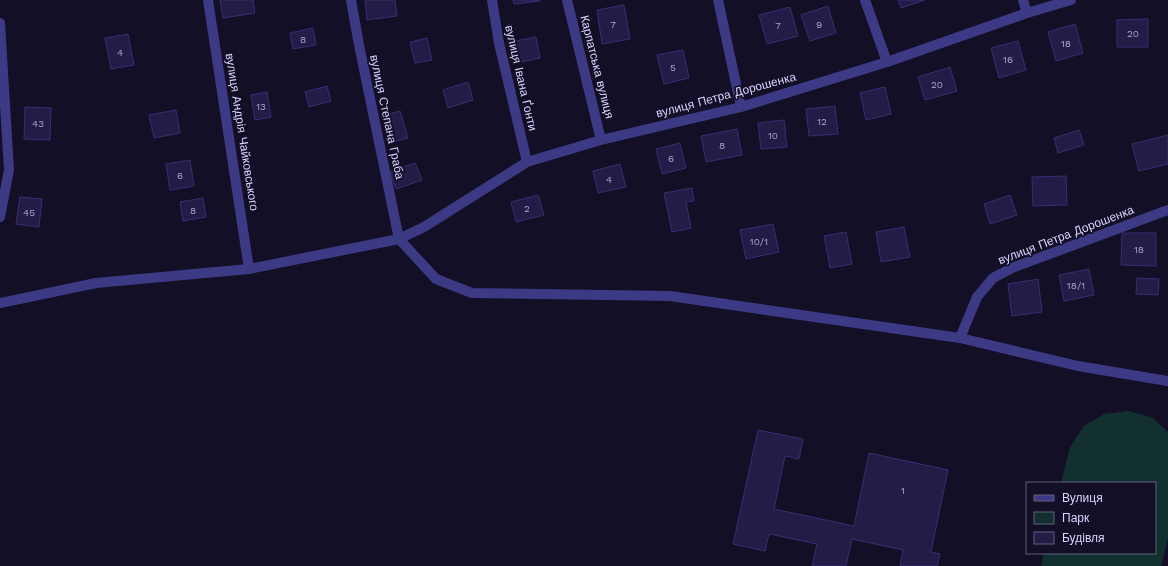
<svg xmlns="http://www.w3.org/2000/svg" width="1168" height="566" font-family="'Work Sans',sans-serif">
<rect width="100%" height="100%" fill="#130f26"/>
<!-- green -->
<path fill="#12302f" d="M1129,411l24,7 15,14v106l-7,28h-120l3,-13h111v-70h-94l9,-36 14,-21 20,-12z"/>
<!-- building -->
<path fill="#241b47" stroke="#3b2d73" d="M220,0h33l2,13 -32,5z
M365,0h30l2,16 -30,4z
M513,0h27v1l-26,3z
M898,0h27l-24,8z
M624,5l6,34 -28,5 -5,-34z
M828,6l8,27 -26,8 -9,-26z
M790,7l8,29 -31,8 -8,-29z
M1148,19v28h-31v-27z
M1075,24l8,29 -27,8 -8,-29z
M313,28l3,17 -23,4 -3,-16z
M128,34l6,31 -23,4 -6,-31z
M536,37l4,21 -19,4 -5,-21z
M427,38l5,22 -17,3 -5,-21z
M1018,41l8,29 -27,8 -8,-30z
M683,50l6,28 -25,6 -7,-29z
M950,67l7,24 -32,9 -7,-23z
M468,82l5,18 -25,8 -5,-18z
M327,86l4,15 -22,6 -4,-15z
M885,87l6,27 -25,6 -6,-27z
M267,92l4,25 -16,3 -4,-25z
M835,106l3,28 -29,2 -3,-27z
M25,107l26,1 -1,32 -26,-1z
M176,110l4,23 -26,5 -5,-23z
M400,111l8,27 -18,5 -8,-27z
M784,120l3,27 -26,2 -3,-26z
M737,129l5,26 -36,7 -5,-26z
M1079,130l5,15 -26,8 -4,-15z
M1168,135v29l-29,7 -7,-27z
M680,143l6,25 -24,6 -6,-25z
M190,160l4,26 -24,4 -4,-26z
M415,163l7,17 -26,9 -6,-17z
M620,164l6,23 -28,6 -5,-22z
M1066,176l1,29 -34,1 -1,-29z
M692,188l2,13 -8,1 5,26 -19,4 -8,-39z
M538,195l6,20 -28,7 -5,-20z
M1010,195l7,20 -27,9 -6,-20z
M20,197l22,2 -3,28 -23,-3z
M203,198l3,19 -23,4 -3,-19z
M773,224l6,28 -33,7 -6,-29z
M904,227l6,30 -29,5 -5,-30z
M846,232l6,32 -22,4 -6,-32z
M1122,233h34v33l-35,-1z
M1089,269l5,26 -30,6 -5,-26z
M1137,278l22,1 -1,16 -22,-1z
M1038,279l4,33 -30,4 -4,-32z
M758,430l45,9 -4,20 -14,-3 -11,53 80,17 15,-73 79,17 -17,82 9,2 -3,12h-37l3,-16 -51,-11 -6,27h-34l5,-22 -48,-10 -4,17 -32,-7z"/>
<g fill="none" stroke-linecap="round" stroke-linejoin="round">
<!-- minor -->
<path stroke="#3d3a85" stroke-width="10" d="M208,0l41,269
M351,0l8,45 40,194
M492,0l7,43 28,119
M567,0l34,140
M718,0l23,107
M865,0l22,62
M1023,0l4,13
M0,23l9,147 -9,47
M399,239l37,40 36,14 198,3 290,42 118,28 90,15
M0,303l96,-20 153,-14 150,-30 25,-12 103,-65 74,-22 140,-33 146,-45 140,-49 44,-13
M960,338l17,-41 16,-19 19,-10 156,-58"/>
</g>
<g text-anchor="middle" stroke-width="3.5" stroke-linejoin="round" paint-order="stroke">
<!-- number labels -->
<g font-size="10" fill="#aca6d1">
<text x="613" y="28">7</text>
<text x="819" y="28">9</text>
<text x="778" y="29">7</text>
<text x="1133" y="37">20</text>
<text x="303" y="43">8</text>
<text x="1066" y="47">18</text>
<text x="120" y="56">4</text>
<text x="1008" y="63">16</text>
<text x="673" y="71">5</text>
<text x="937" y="88">20</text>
<text x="261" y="110">13</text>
<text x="822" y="125">12</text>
<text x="38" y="127">43</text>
<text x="773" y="139">10</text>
<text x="722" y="149">8</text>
<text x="671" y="162">6</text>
<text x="180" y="179">6</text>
<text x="609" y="183">4</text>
<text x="527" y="212">2</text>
<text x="193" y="214">8</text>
<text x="29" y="216">45</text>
<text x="759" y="245">10/1</text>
<text x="1139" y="253">18</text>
<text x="1076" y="289">18/1</text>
<text x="903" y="494">1</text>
</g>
<!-- street labels -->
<g font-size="12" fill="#d9d4ff" stroke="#130f26">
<text transform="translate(597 67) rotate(76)" y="4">Карпатська вулиця</text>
<text transform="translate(521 78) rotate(77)" y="4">вулиця Івана Ґонти</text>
<text transform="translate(726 95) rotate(-15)" y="4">вулиця Петра Дорошенка</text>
<text transform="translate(387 117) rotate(78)" y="4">вулиця Степана Граба</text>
<text transform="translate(242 132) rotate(81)" y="4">вулиця Андрія Чайковського</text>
<text transform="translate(1066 235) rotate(-21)" y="4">вулиця Петра Дорошенка</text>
</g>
</g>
<!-- legend -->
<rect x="1026" y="482" width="130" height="72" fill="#130f26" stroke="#625e7d"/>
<rect x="1034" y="495" width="20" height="6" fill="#3d3a85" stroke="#625e7d"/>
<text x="1062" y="502" font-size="12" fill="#d9d4ff">Вулиця</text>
<rect x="1034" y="512" width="20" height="12" fill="#12302f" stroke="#625e7d"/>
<text x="1062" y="522" font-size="12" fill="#d9d4ff">Парк</text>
<rect x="1034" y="532" width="20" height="12" fill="#241b47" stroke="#625e7d"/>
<text x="1062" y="542" font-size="12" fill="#d9d4ff">Будівля</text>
</svg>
